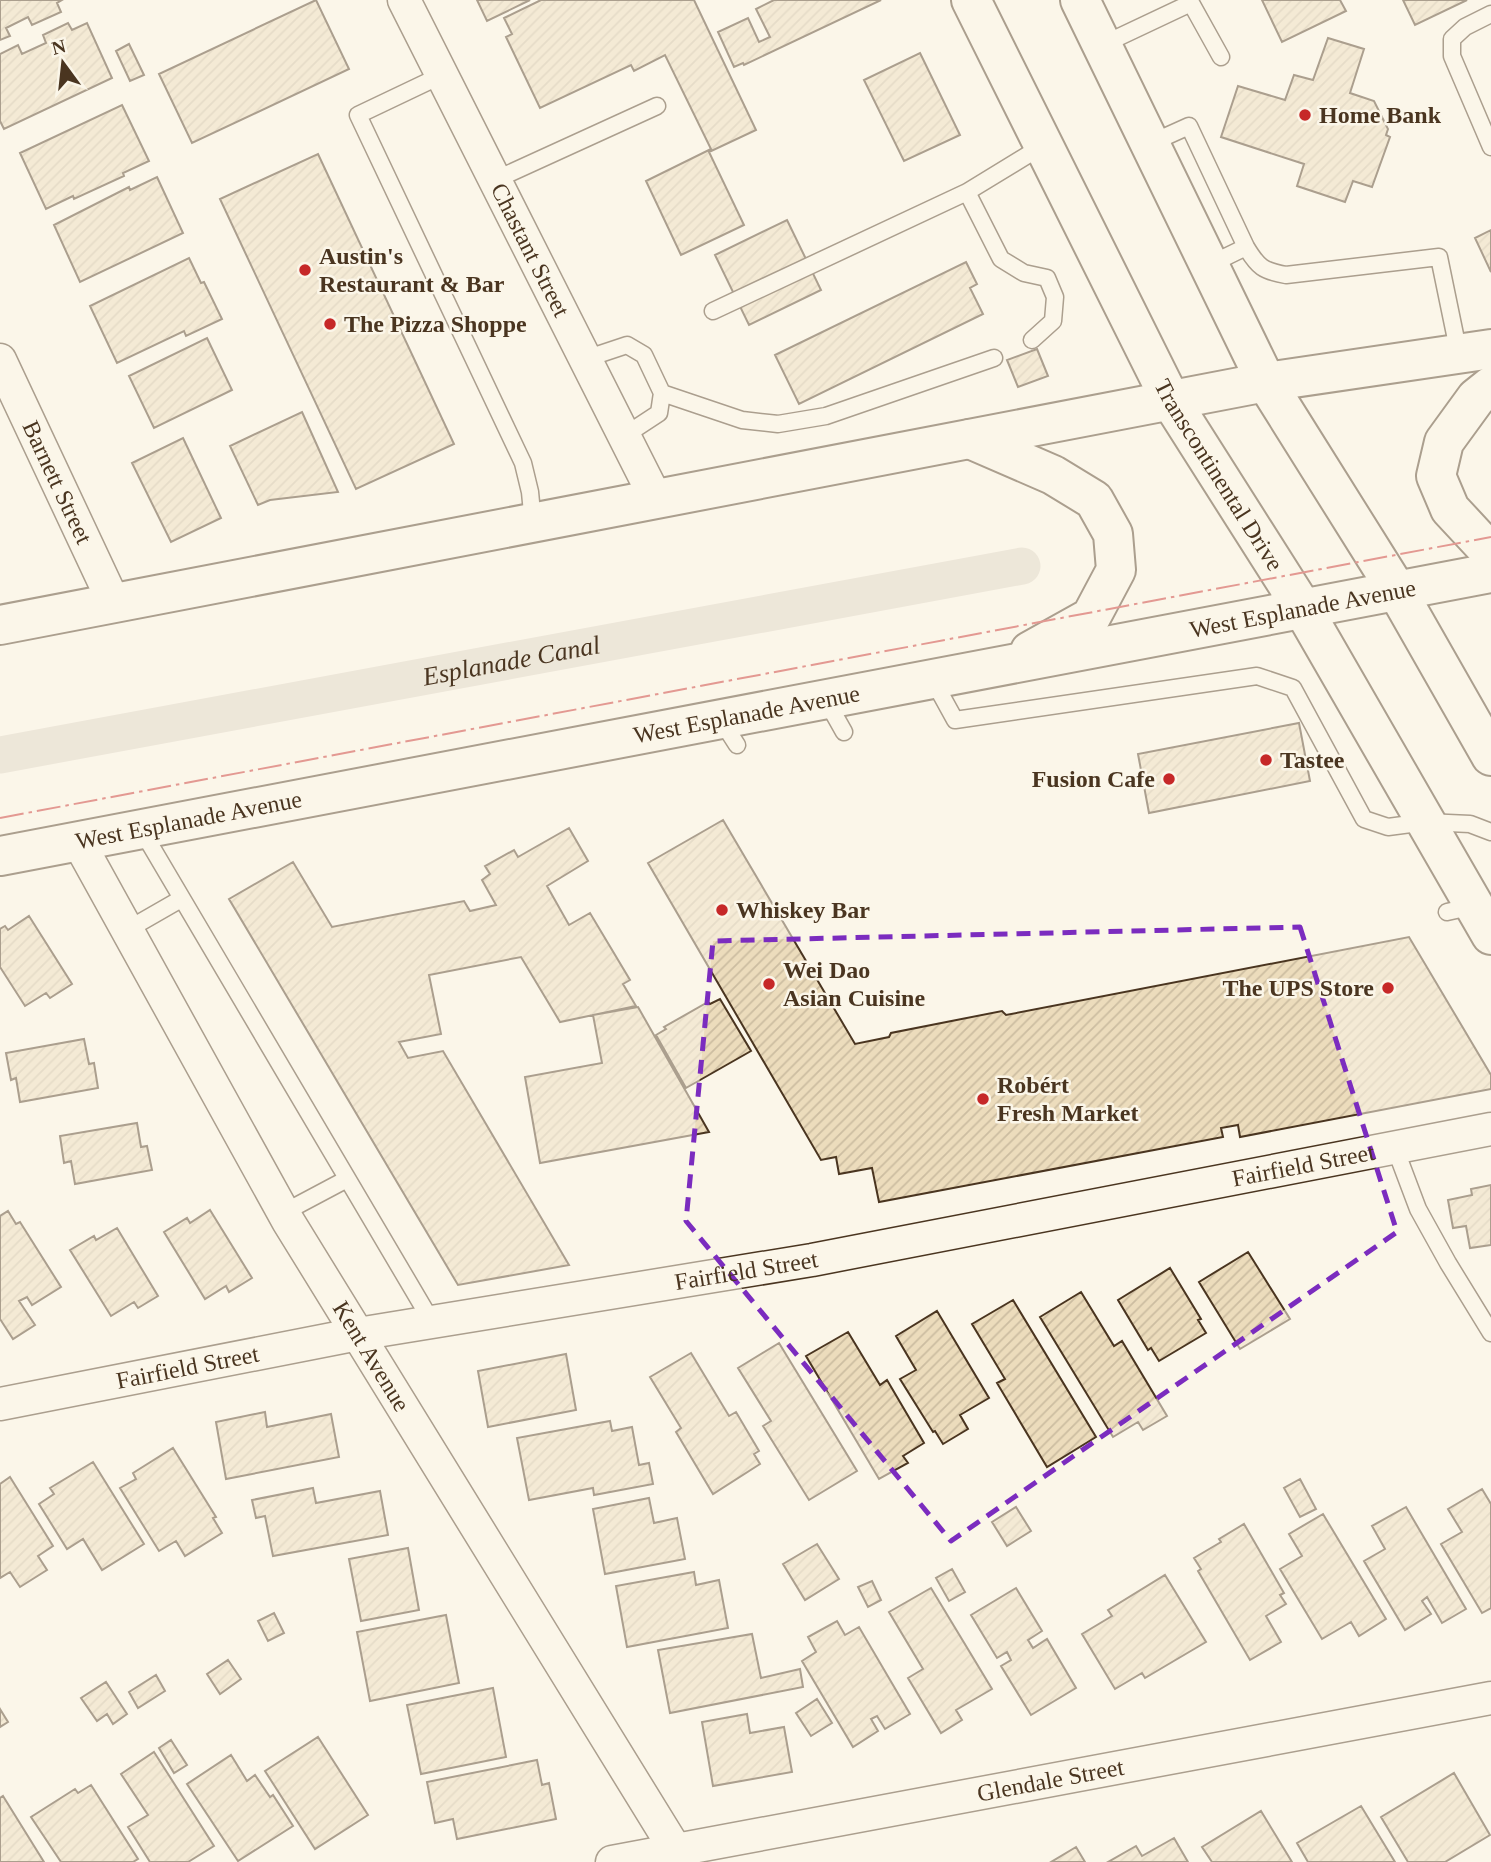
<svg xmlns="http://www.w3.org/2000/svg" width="1491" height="1862" font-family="'Times New Roman',serif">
<defs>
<pattern id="building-hatch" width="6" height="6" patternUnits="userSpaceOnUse" patternTransform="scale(1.75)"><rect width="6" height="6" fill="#ecdcbc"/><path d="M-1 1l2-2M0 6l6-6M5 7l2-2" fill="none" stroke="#ccbda1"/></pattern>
</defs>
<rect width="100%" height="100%" fill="#fbf6e9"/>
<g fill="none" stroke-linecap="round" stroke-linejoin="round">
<!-- canal -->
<path stroke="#dcd4c6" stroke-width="37" id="s1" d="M0,755l1022,-189"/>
</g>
<!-- building -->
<path fill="url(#building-hatch)" stroke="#4a3520" stroke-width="2" d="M0,0h62l-5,3 4,9 -29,13 -4,-8 -22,11 4,8 -10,4z
M316,0l33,69 -157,74 -33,-69z
M477,0h53l-43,21z
M541,0h153l62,130 -47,22 35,73 -63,30 -35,-74 65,-32 -46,-94 -31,16 -3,-6 -91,43 -34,-71 6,-3 -8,-16z
M774,0h107l-137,65 -1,-2 -9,4 -16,-35 30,-14 11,24 11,-5 -14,-28z
M1262,0h78l6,11 -64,31z
M1403,0h64l-52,25z
M68,23l4,7 15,-7 25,55 -108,51 -4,-8v-67l18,-9 4,9 24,-11 -3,-8z
M1328,38l36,11 -14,44 24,8 14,28 -2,6 4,2 -18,50 -19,-6 -8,21 -48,-16 7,-22 -83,-27 17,-51 47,14 9,-25 19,5z
M129,44l15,31 -14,6 -14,-30z
M920,53l40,82 -56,26 -40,-81z
M122,105l27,56 -26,12 1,3 -50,23 -1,-3 -27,13 -26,-56z
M318,154l136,290 -98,45 -136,-290z
M157,177l26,56 -103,49 -26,-57 75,-38 1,3z
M787,220l34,70 -72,35 -34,-70z
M1491,230v42l-16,-34z
M189,258l12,25 3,-1 18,37 -36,17 -2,-5 -67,32 -27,-57z
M966,262l11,22 -7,4 13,26 -184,90 -24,-49z
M207,338l25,52 -78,38 -25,-52z
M1037,349l11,27 -30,11 -11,-27z
M302,412l36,80 -68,8 -12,5 -28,-59z
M183,438l38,80 -50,24 -39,-79z
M1299,723l11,58 -161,32 -11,-59z
M723,820l132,224 34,-7 2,-4 111,-22 4,4 403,-78 82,138v14l-251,48 -2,-12 -17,3 2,9 -344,65 -7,-34 -33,6 -3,-17 -15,3 -173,-297z
M569,828l19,33 -41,25 22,39 21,-12 40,67 -7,4 13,22 -76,16 -39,-65 -92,18 12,59 -42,8 9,16 35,-7 126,214 -111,20 -229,-386 64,-37 39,65 132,-26 6,10 26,-6 -14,-25 8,-6 -5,-8 29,-16 4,7z
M29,916l43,68 -22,14 -4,-5 -21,13 -25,-39v-38l5,-3 3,4z
M720,999l31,52 -65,37 -30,-53 10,-6 -2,-2 44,-25 2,2z
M638,1007l71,125 -169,31 -15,-86 77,-14 -9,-48z
M84,1039l5,25 5,-1 4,25 -78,14 -4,-24 -5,2 -5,-27z
M137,1123l4,24 6,-1 5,24 -77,14 -4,-23 -7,2 -4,-27z
M1491,1185v60l-21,3 -4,-22 -13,2 -5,-28 24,-5 -1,-6z
M210,1210l42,68 -23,14 -3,-6 -21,13 -41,-67 23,-14 3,5z
M8,1211l8,13 4,-2 41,65 -29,18 -5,-8 -8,4 16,24 -22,14 -13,-20v-103z
M117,1228l41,68 -20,12 -4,-6 -23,14 -41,-66 24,-14 2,4z
M1248,1252l42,67 -50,30 -41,-67z
M1170,1268l31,51 -3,1 8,13 -47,28 -8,-13 -3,2 -30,-50z
M1081,1292l33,54 8,-5 45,75 -24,14 -5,-8 -25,15 -73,-120z
M1013,1300l83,137 -49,30 -50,-84 8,-4 -33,-55z
M937,1311l52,87 -29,17 8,14 -25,15 -8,-13 -2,1 -33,-53 16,-9 -20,-34z
M848,1332l32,53 7,-5 37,63 -21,13 5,7 -29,16 -73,-123z
M779,1343l78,128 -48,29 -46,-74 8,-5 -33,-53z
M691,1353l38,63 7,-4 23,39 -5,3 6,10 -47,30 -37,-62 5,-4 -31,-51z
M566,1354l10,56 -88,17 -10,-56z
M265,1412l2,15 64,-13 8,43 -113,22 -10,-57z
M610,1421l2,10 20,-4 7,38 10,-2 4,21 -59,11 -1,-7 -64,12 -12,-62z
M173,1448l43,69 -3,1 9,15 -37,23 -9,-15 -17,10 -39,-63 16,-9 -3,-6z
M93,1462l51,82 -42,26 -19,-31 -16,10 -28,-45 15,-10 -4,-6z
M10,1477l43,69 -15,10 9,14 -27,17 -10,-15 -10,6v-94z
M1300,1479l16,30 -16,8 -16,-29z
M313,1488l3,15 64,-12 8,44 -115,21 -8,-40 -9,2 -4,-18z
M1482,1489l9,15v104l-9,5 -41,-69 21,-12 -14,-23z
M649,1498l5,25 23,-5 8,41 -80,15 -12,-65z
M1016,1507l15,24 -24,15 -15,-24z
M1406,1507l60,102 -24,14 -15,-26 -5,4 9,13 -26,16 -41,-69 21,-12 -13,-23z
M1323,1514l63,105 -27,17 -8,-14 -29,17 -42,-70 22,-13 -13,-22z
M1244,1524l40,69 -4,2 6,9 -20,12 15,26 -31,18 -52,-89 3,-2 -7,-11 27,-16 -2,-3z
M817,1544l22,35 -34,21 -22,-36z
M408,1548l11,62 -58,11 -12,-62z
M952,1569l13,23 -16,9 -13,-23z
M694,1572l2,13 23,-5 9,48 -101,19 -11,-61z
M1165,1575l41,67 -61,36 -3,-5 -27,16 -33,-55 30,-18 -4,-6z
M872,1581l9,19 -13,7 -10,-20z
M931,1588l61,101 -36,21 6,10 -21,13 -33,-55 15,-9 -34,-57z
M1016,1588l26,43 -14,9 5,8 14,-9 29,49 -45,27 -30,-49 10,-6 -4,-8 -10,6 -26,-43z
M274,1613l10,20 -16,8 -10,-20z
M446,1615l13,68 -89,18 -13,-69z
M837,1621l8,14 14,-8 51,87 -25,15 -8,-13 -6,3 7,12 -25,16 -51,-86 14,-9 -8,-15z
M752,1634l9,44 39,-9 3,18 -133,26 -12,-63z
M228,1660l13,19 -21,15 -13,-20z
M156,1675l9,16 -27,17 -9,-16z
M106,1682l21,32 -14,10 -6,-10 -10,7 -16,-23z
M493,1688l13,69 -85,17 -14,-69z
M817,1699l15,24 -21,13 -15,-23z
M0,1709l8,13 -8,5z
M747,1714l3,19 34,-6 8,45 -79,14 -11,-64z
M318,1737l50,78 -53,34 -50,-78z
M171,1740l16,25 -13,8 -15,-25z
M154,1752l60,94 -26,16h-38l-22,-35 20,-12 -27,-41z
M231,1755l16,26 8,-6 15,22 3,-2 20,31 -55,35 -51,-77z
M537,1760l5,25 7,-2 7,36 -99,20 -4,-20 -18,4 -8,-41z
M1454,1773l36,62 -45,27h-37l-27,-45z
M91,1785l47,74 -5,3h-72l-30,-45 44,-28 3,4z
M3,1796l41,66h-44v-64z
M1361,1806l34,56h-87l-11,-19z
M1261,1811l31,51h-80l-10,-15z
M1174,1838l14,24h-80l28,-16 6,10z
M1076,1847l9,15h-34z"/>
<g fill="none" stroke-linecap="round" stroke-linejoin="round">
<!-- service casing -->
<g stroke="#4a3520" stroke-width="19">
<path id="service" d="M1491,14l-26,13 -13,12v17l39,91
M1102,45l89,-42 30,54
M442,75l-84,40 165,348 7,29 3,31
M1149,144l40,-18 57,121c12,20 17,24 40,28l153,-18 20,97
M495,180l162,-74
M967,192l34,67 23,14 23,5 8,19 -2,24 -21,19
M1209,265l37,-18
M713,311l254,-119 77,-47
M585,359l42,-14 17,10 18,38 -3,20 -35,23
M662,393l80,27 36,4 48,-8 168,-58
M933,680l22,40 302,-44 36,12 71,131 24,8 38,-5 44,2 21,8
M826,700l18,32
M721,720l16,25
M141,829l291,493
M1447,912l27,-6
M127,930l54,-31
M1395,1148l23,61 30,54 43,70
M283,1213l64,-34"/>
</g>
<!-- minor casing -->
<g stroke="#4a3520" stroke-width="35">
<g id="minor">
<path id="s2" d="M404,0l252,499"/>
<path id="s3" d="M0,360l114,243"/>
<path id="s4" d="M78,841l210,380 395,641"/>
<path id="s5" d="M0,1404l358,-70 454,-74 679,-131"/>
<path id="s6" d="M612,1862l879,-164"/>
</g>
</g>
<!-- tertiary casing -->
<g stroke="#4a3520" stroke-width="42">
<g id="tertiary">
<path id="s7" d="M971,0l200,401 132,208 188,326"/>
<path d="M1080,0l186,382 131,209 94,165"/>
</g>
</g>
<!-- secondary casing -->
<g stroke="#4a3520" stroke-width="42">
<g id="secondary">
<path d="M1491,386l-15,12 -32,44 -8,34 14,33 41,44"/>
<path d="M970,439l83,36 41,25 19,34 3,36 -25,47 -61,34"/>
<path d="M0,625l1266,-243 225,-33"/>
<path id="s8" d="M0,856l1491,-283"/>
</g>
</g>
<!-- service -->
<use href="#service" stroke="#fbf6e9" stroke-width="16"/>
<!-- minor -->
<use href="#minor" stroke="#fbf6e9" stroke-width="32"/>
<!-- tertiary -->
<use href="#tertiary" stroke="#fbf6e9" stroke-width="38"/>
<!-- secondary -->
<use href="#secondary" stroke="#fbf6e9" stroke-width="38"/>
<!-- power -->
<path stroke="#c62828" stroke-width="2" stroke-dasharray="24 5 3.5 5" stroke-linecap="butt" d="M0,818l1491,-281"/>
</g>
<!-- marked area -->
<path d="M0 0H1491V1862H0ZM1300,927l97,305 -446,309 -265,-320 27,-280z" fill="#fbf6e9" fill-opacity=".55" fill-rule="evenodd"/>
<path fill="none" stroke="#7b2cbf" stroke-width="5" stroke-dasharray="14 9" stroke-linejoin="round" d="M1300,927l97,305 -446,309 -265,-320 27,-280z"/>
<!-- markers -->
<g fill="#c62828" stroke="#fbf6e9" stroke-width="2.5">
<circle cx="1305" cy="115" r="7"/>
<circle cx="305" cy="270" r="7"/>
<circle cx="330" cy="324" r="7"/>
<circle cx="1266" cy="760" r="7"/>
<circle cx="1169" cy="779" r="7"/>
<circle cx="722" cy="910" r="7"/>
<circle cx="769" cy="984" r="7"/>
<circle cx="1388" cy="988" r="7"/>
<circle cx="983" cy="1099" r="7"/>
</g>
<g text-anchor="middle" stroke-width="5" stroke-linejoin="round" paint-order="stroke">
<!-- poi labels -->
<g font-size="24" font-weight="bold" fill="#4a3520" stroke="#fbf6e9" text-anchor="start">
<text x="1319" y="123">Home Bank</text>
<text x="319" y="264">Austin's<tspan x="319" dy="28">Restaurant &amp; Bar</tspan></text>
<text x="344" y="332">The Pizza Shoppe</text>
<text x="1280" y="768">Tastee</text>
<text x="1155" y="787" text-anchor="end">Fusion Cafe</text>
<text x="736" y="918">Whiskey Bar</text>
<text x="783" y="978">Wei Dao<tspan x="783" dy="28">Asian Cuisine</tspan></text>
<text x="1374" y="996" text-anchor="end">The UPS Store</text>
<text x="997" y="1093">Robért<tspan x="997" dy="28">Fresh Market</tspan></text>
</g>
<!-- street labels -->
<g font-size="24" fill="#4a3520" stroke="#fbf6e9">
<text dy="8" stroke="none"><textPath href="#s2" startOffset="280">Chastant Street</textPath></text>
<text dy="8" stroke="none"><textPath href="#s7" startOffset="536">Transcontinental Drive</textPath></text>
<text dy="8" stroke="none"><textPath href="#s3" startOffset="135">Barnett Street</textPath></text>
<text dy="8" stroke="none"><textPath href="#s8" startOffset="1326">West Esplanade Avenue</textPath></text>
<text dy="8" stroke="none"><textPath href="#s8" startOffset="760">West Esplanade Avenue</textPath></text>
<text dy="8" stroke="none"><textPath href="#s8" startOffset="192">West Esplanade Avenue</textPath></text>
<text dy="8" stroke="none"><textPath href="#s5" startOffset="1325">Fairfield Street</textPath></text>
<text dy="8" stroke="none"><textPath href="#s5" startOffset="758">Fairfield Street</textPath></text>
<text dy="8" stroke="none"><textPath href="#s4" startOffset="593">Kent Avenue</textPath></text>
<text dy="8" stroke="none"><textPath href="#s5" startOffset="191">Fairfield Street</textPath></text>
<text dy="8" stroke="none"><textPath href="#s6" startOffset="446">Glendale Street</textPath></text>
</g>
<!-- water labels -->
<g font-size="26" font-style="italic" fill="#4a3520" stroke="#fbf6e9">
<text dy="9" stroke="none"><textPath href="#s1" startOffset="520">Esplanade Canal</textPath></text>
</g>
</g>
<!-- north arrow -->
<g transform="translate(63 63) rotate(345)" stroke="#fbf6e9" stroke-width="5" paint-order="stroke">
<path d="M0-5L12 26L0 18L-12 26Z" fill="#4a3520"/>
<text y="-10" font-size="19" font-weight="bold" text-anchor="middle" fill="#4a3520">N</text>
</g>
</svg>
